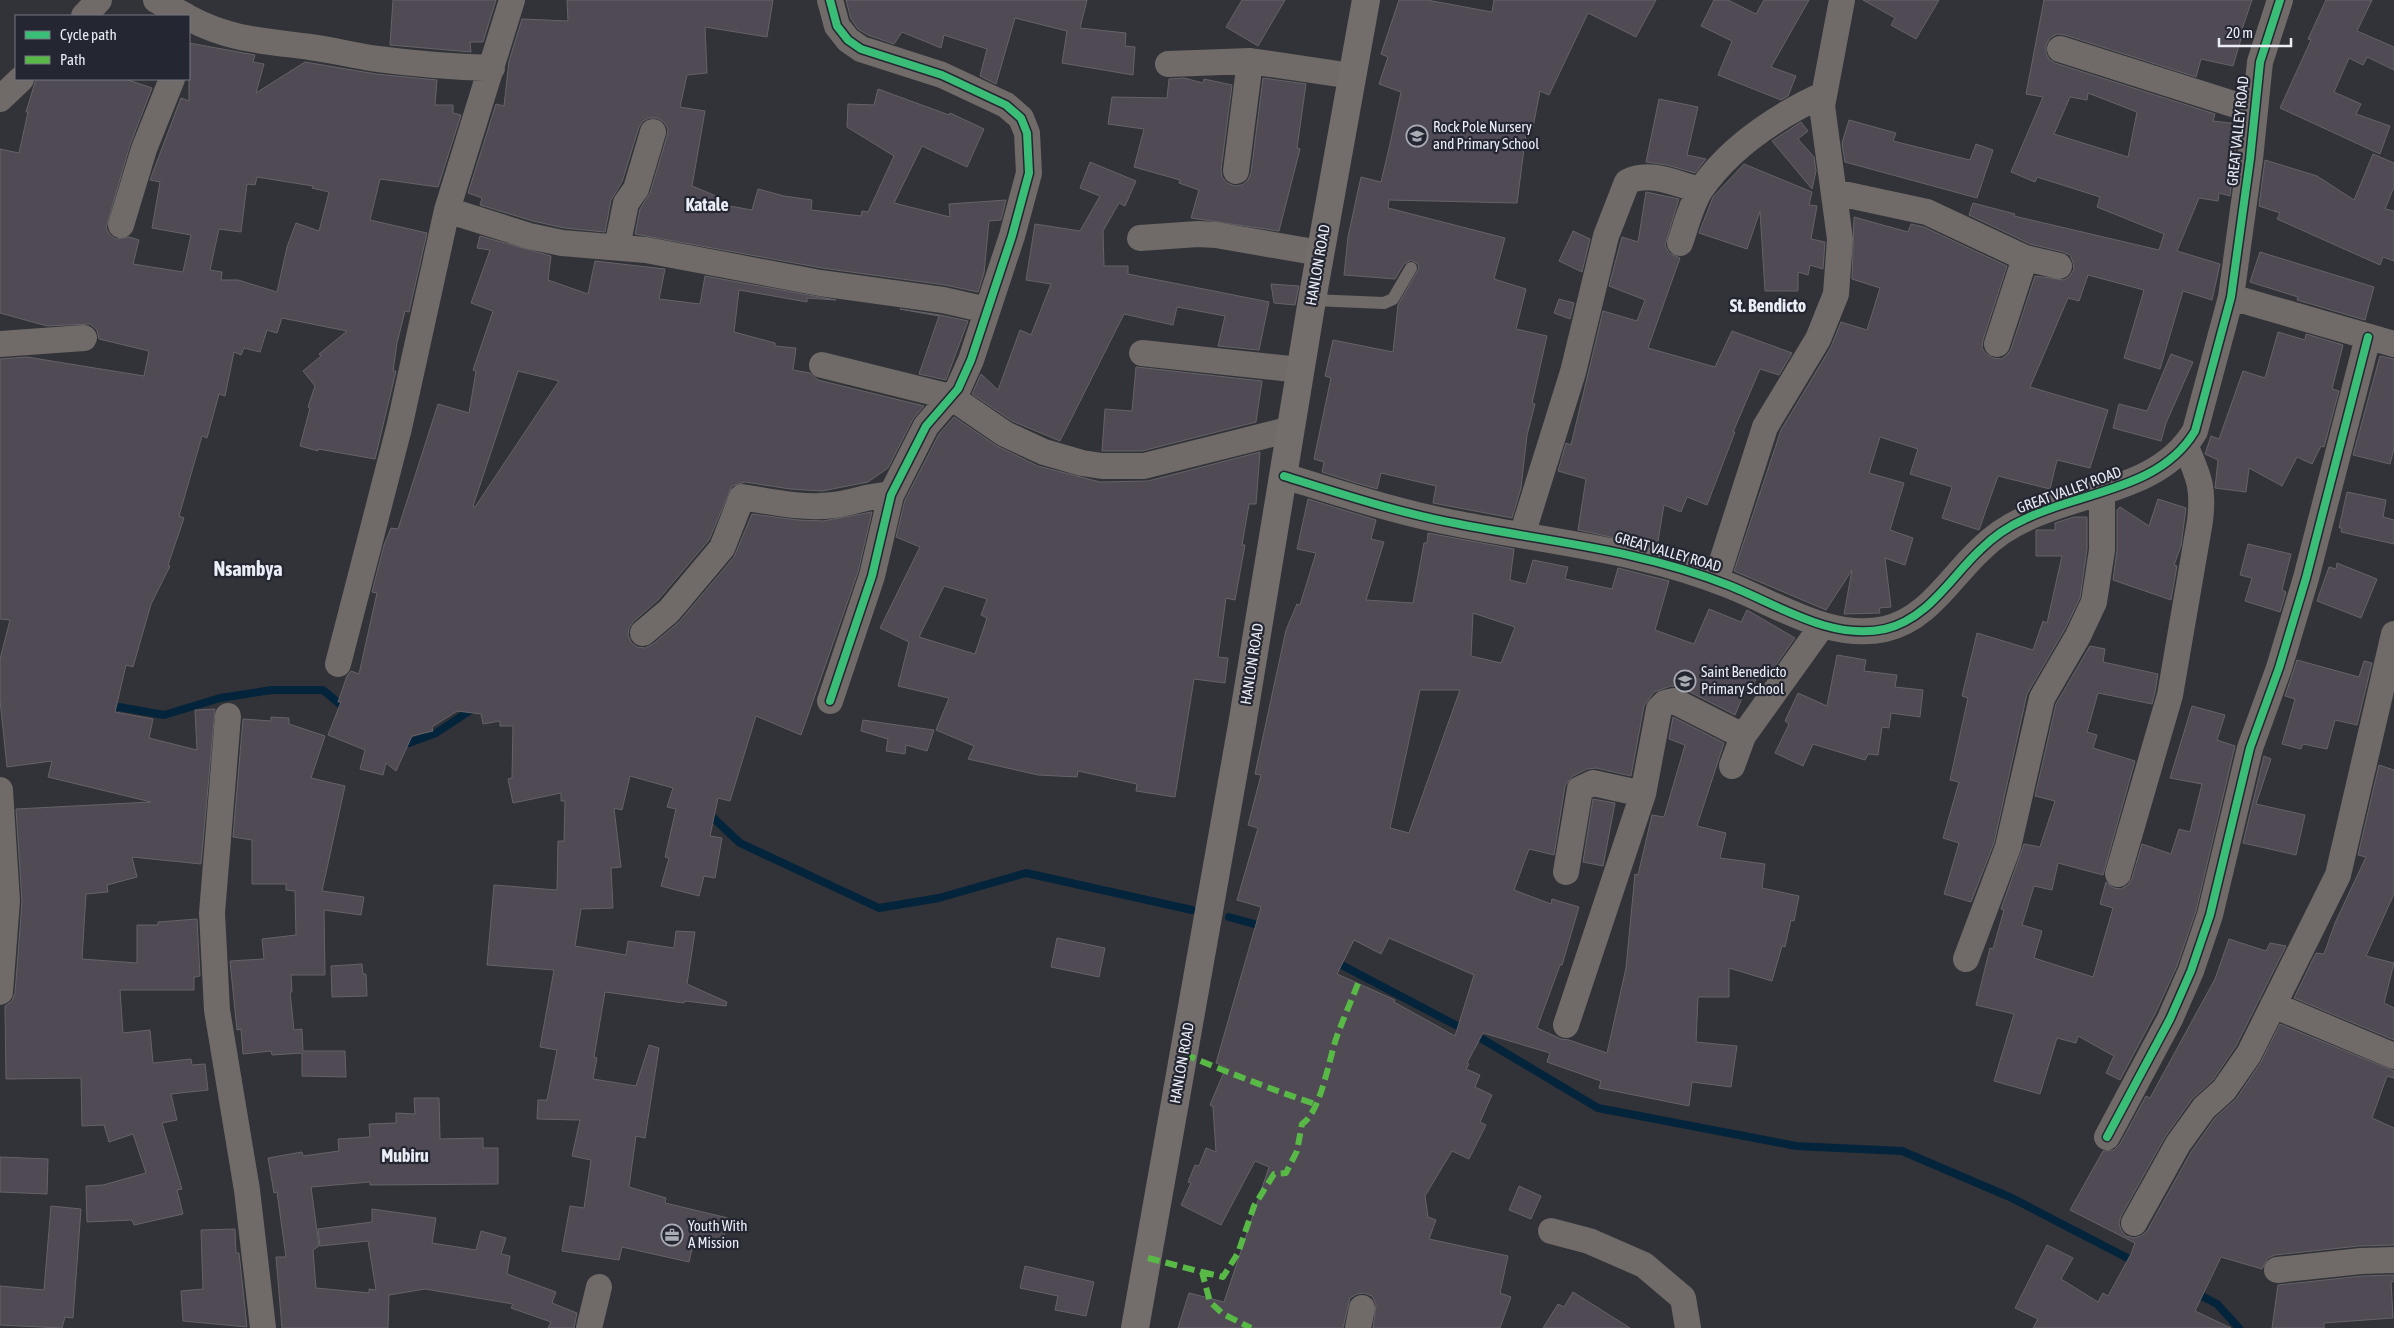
<svg xmlns="http://www.w3.org/2000/svg" width="2394" height="1328" font-family="'Asap Condensed',sans-serif">
<rect width="100%" height="100%" fill="#323338"/>
<g fill="none" stroke-linecap="round" stroke-linejoin="round">
<!-- stream -->
<path stroke="#04243c" stroke-width="8" d="M107,708l12,-1 45,8 56,-17 52,-8h51l24,20
M401,740l8,3 27,-10 38,-25
M707,812l33,31 139,65 60,-10 87,-25 166,37
M1229,917l36,10
M1334,961l150,79 114,68 198,38 106,5 110,47 125,65
M2194,1292l23,12 22,24"/>
</g>
<!-- building -->
<path fill="#504a54" stroke="#656367" fill-rule="evenodd" d="M393,0h103l-13,42h-13l1,10 -81,-7z
M567,0h206l-6,37 -62,-10 2,46 -20,2 -7,32 25,4 -13,75 24,10 -3,7 39,7 6,-21 26,7 28,4 -1,10 50,6 1,-5 6,1 26,-56 -47,-29 1,-23 26,1 4,-16 71,26 1,-2 34,16 -17,38 -45,-21 -28,57 56,14 -1,-13 57,-4 -5,20 -12,1 -5,52 -6,19 -33,-7 -123,-17 -187,-34 5,-25 10,-16 17,-57 1,-7 -4,-7 -7,-4h-8l-6,3 -4,6 -17,55 -11,18 -6,32 -41,-4 -31,-7 -53,-16 2,-7 -14,-5 28,-89 8,2 5,-45 13,-42 46,2z
M846,0h241l-7,28 46,5 -1,13 10,1 -2,28 -71,-12 5,-32 -52,-13 -19,66 -16,-8 7,-27 -43,-14 -3,13 -39,-16 -8,12 -26,-9 -10,-6 -7,-10z
M1242,0h43l-27,46 -32,-19z
M1399,0h28l65,12 2,-12h162l-20,37 -48,-24 -39,82 -9,-4 -7,36 -6,-1 -10,77 -128,-3 -1,8 117,30 -11,41 32,10 -10,40 31,7 -15,67 3,1 -8,31 -6,53 -9,30 -79,-15 3,-17 -55,-13 -4,16 -24,-7 -31,-10 2,-10 -10,-3 17,-81 -6,-2 8,-36 60,12 5,-47 21,-37 -1,-4 -7,-4 -7,4 -9,15 -51,-4 4,-38 13,-60 20,5 9,-38 11,-52 -22,-8 9,-27 -7,-3z
M1714,0h14l28,14 8,-14h45l-38,67 25,9 -8,20 -7,4 -63,-25 14,-34 -31,-15z
M1863,0h76l-23,39 -25,-14 4,-7z
M2044,0h208l-13,38 2,1 -8,27 -32,-7 -5,18 -131,-42 -8,-1 -7,4 -4,7v8l3,6 6,4 160,51 -2,7 26,3 -9,72 -11,-3 -1,8 -19,-3 -22,53 43,13 -8,36 -29,-9 -23,78 -36,-11 20,-68 -56,-15 -9,26 -11,-3 -38,89 78,23 -18,58 -33,-8 -7,29 -52,-13 -19,54 -37,-12 10,-31 -42,-13 8,-25 -38,-12 -11,36 35,10 -14,47 23,8 -8,27 -20,-7 6,49 -12,1 1,5 -36,1 8,-44 -26,40 -92,-39 47,-141 50,-83 10,-25 26,8 13,-42 -28,-9 2,-62 54,15 3,-8 13,3 83,39 -24,74 -1,8 4,6 7,4 8,1 6,-4 4,-6 24,-73 29,4 6,-4 4,-7 -1,-7 -3,-7 -7,-3 -33,-8 -61,-29 4,-12 42,11 -1,2 145,34 5,-16 -67,-27 3,-10 -63,-20 -2,5 -24,-10 32,-75 -17,-3zM2088,93l49,19 -9,45 -74,-23 16,-37 17,3z
M2326,0h46l-15,31 37,16v23l-27,-13 -4,8 -14,-7 -15,34 27,12 -5,10 34,12 -10,28 -100,-46 31,-68 -3,-1z
M189,43l66,12 -2,7 11,2 -8,29 49,-31 71,12 61,6 -2,25h18v8l8,2 -23,72 -58,-8 -10,41 57,13 -18,79 -4,-1 -8,32 -4,28h3l-21,88 -57,-10v2l-18,-5 10,-38 -2,-1 7,-21 -12,-15 18,-15 -2,-2 28,-23 -65,-13 -5,15 -10,-3 -7,22 -16,-4 -3,7 -7,-3 -9,44 -6,-2 -12,44 -5,-2 -23,80 5,2 -16,47 2,1 -19,38 -18,63 -7,-2 -11,47 38,7 -4,19 48,12 -2,-40 20,-1 -14,155 -69,-7 5,20 -30,8 1,7 -22,2 -4,65 55,4v-38h21v-3l39,-3 3,57 -6,1v13h-74l3,43 27,-3 3,33 38,-4 1,6 13,-1 3,26 -37,4 6,26 -15,3 20,66 -5,1 6,24 -49,11 -2,-5 -45,2 -1,-36 17,-1 43,-12 -13,-39 -24,8 -5,-17 -22,1 -1,-48 -75,1 -1,-73 7,-5 3,-8 7,-91 -6,-93 135,-7 -103,-25 4,-16 -45,6 -7,-67v-41l10,-39 -10,-1v-260l27,-2 117,19 5,-25 -50,-12 -2,-9 -7,-6 -43,2 -47,-13v-164l19,4 9,-41h-2l10,-33h89l27,9 -22,57 -24,83 4,7 6,4 13,-2 10,3 -6,24 50,8 8,-37 -39,-7 8,-46 -10,-2 31,-82 8,3zM257,177l56,9 -1,2 17,4 -10,39 -23,-8 -9,24 -10,45 -39,-12h-17l1,-8 -12,-2 9,-41 22,3 6,-48 8,1z
M1184,78l19,5 1,-4 28,6 -11,85 1,7 5,6 8,3 7,-1 6,-5 3,-7 12,-95 43,6 -9,64 3,1 -21,82 -88,-13 8,-28 -20,-7 1,-3 -46,-13 10,-38 -36,-5 4,-27 55,1 2,-19z
M1659,99l39,8 -11,48 19,4 -11,14 -28,-8 -21,-3z
M1849,120l47,13 -3,8 77,19 6,-16 17,6 -16,48 -132,-36 -3,-19z
M1801,122l7,9 -10,8 16,18 2,14 -4,18 -40,-48z
M2373,154l21,9v24l-9,22 9,2v50l-11,-4 -3,8 -103,-46 3,-6 -21,-7 6,-46 52,16 37,24z
M1090,162l46,19 -11,25 -6,-3 -16,28 1,35h24v8l141,28 -10,48 -41,-4 7,-30 -48,-9 -4,18 -49,-11 -64,127 -48,-20 -40,-27 9,-20 17,16 22,-60 11,5 20,-51 -25,-4 9,-56 45,7 20,-35 -20,-8z
M1744,164l68,28 -3,13 8,1 -6,33 14,3 -2,27 -13,-4 -2,10 -10,-3v19h-33l-5,-80 -13,38 -48,-16 14,-36z
M1646,192l33,7 -14,46 4,8 11,5 -32,90 67,19 17,-36 60,22 -13,22 -19,-6 -27,63h2l-28,73 -20,-8 -6,15 -17,-7 -7,42 -79,-17 8,-51 -28,-8 8,-28 5,2 32,-134 34,10 8,-21 -36,-14 13,-49 16,5z
M1573,231l17,8 -8,33 -23,-11z
M480,236l71,20 -3,24 40,14 7,-33 70,8 -6,30 41,5 5,-28 131,24 -29,-2v4l-68,-12 -5,42 41,11v3l21,2 -3,22 17,3 8,7 106,26 -11,13 -25,49 -20,14 -46,9 -32,-2 -45,-7 -13,4 -23,54 -51,60 -25,22 -4,6 -1,7 3,7 6,5 8,1 8,-4 26,-22 55,-65 18,-43 46,6 25,1 49,-9 -14,60 -57,163 -45,-19 -26,85 -12,-3 -8,38 12,2 -7,40 -11,-2 -5,20 -38,-10 8,-28 -4,-1 11,-48 -9,-2 6,-19 -43,-12 -8,34 -8,-2 7,59 -10,1 2,40 -32,1 -6,37 51,9 2,-14 46,7 2,-17 19,1 -8,52 40,18 -1,4 -41,-5 -1,2 -79,-11 -11,65 3,1 -4,21 43,7 13,-41 10,3 -14,90 -9,-2 -7,51 37,11 -1,5 63,15 -5,24 -28,-7 -6,27 -67,-15 -3,13 -57,-9 8,-45 14,2 7,-48 -19,-4 8,-36 -43,-1 1,-19h9l10,-50 -17,-3 14,-77 -67,-5 7,-80 63,5 1,-49h6l1,-40h-4v-8l-48,10 -5,-24 4,-1 1,-52h-13v-5l-17,3 -2,-10 -24,-3 -25,16 1,4 -21,5 -16,35 -10,-8 -3,12 -23,-6 5,-19 -37,-15 13,-33h-3l9,-26 4,-5 8,3 18,-81 -5,-1 12,-47 7,-17 7,1 40,-125 31,9 7,-42 -3,-1 20,-59 -22,-8 19,-53 -13,-2zM518,371l41,10 -84,126 -2,-1z
M2260,252l114,35 -9,33 -68,-20 1,-3 -48,-15z
M1271,284l28,2 -4,19 -21,-2z
M1559,299l15,4 -4,16 -16,-6z
M900,309l40,6 28,6 -22,59 -27,-6 20,-58z
M2278,332l27,8 1,-6 37,11 -11,44 7,2 -15,56 -3,-1 -9,18 -15,-7 -15,29 -33,-18 -3,24 -31,-4 3,-28 -13,-6 6,-18 8,3 24,-68 22,7z
M2171,354l22,8 -27,61 -5,18 -48,-13 6,-24 28,7z
M2380,356l14,3v90l-4,15 -37,-9z
M1136,367l126,14 -6,41 -114,29h-40l3,-42 27,2z
M954,417l43,29 41,20 62,16 48,-1 112,-29 -4,52h-7l-7,41h3l-10,55 -9,-2 -8,59 10,1 -3,25 -31,-4 -19,118 -39,-6 1,-7 -59,-13 -1,6 -39,-2 -70,-16 6,-13 -38,-16 13,-32 -51,-12 11,-44 -29,-14 40,-81 -24,-10 9,-37 34,-66zM944,586l43,13 -6,16 6,3 -12,36 -56,-17z
M2347,492l39,8 -3,17 11,3v24l-53,-12 1,-4h-3z
M1308,499l68,21 -5,19 13,3 -18,58 47,3 11,-60h3l1,-10 86,16 -4,31 16,4 7,-24 35,7 -3,12 47,10 6,-21 51,13 -14,49 39,14 15,-35 32,13 6,-12 48,28 -22,31 -9,-5 -15,29 -4,-2 -10,24 -55,-28 -9,-1 -17,6 -10,14 -13,70 -35,-8 -9,1 -14,7 -8,10 -11,69 -25,-6 -15,41 37,14 1,-5 27,8 -17,58h-2l-23,63 24,11 8,1 38,13 19,-85 9,-94 3,1 14,-60 12,2 21,-72 -16,-6 4,-22 51,26 -27,83 29,7 -6,25 45,6 -3,24 37,8 -5,25 -3,-1 -6,27 -3,-1 -10,35 -43,-13v29h-31l-2,45 41,4 -6,41 -39,-5 -3,24 -90,-18 2,-7 -54,-19 3,-9 -67,-20 -16,30 2,1 -3,5 14,6 -5,12 17,8 -12,27 6,3 -17,34 -17,-8 -27,45 3,21 8,3 -7,19 79,17 -8,37 11,4 -11,31h-127l3,-24 -4,-8 -8,-3 -7,1 -7,4 -7,30h-165l11,-35 35,9 45,-135 -14,-6 -34,64 -40,-20 10,-22 -3,-1 7,-17 4,1 7,-18 10,4 -3,-45 -3,-2 16,-38 -10,-4 45,-156 -24,-7 21,-72 -10,-3 13,-50 -6,-1 31,-144 11,-26 3,1 16,-52 -19,-4zM1473,613l42,14 -14,36 -30,-7zM1420,690h40l-51,143 -19,-5zM1389,938l85,37 -19,61 -61,-34 1,-2 -58,-26 17,-34 27,14z
M2158,499l28,9 -5,38 -7,19 3,1 -6,34 -58,-20 4,-30v-40l3,-3 29,19z
M2074,517h13v32l-7,49 -15,31 -38,65 -33,149 -23,59 -27,-8 15,-51 -16,-5 16,-56 -9,-2 18,-82 -6,-2 15,-63 56,17 10,-29 4,2 15,-67h-26v-26h19v-7z
M2248,544l43,10 -9,36 4,2 -6,20 -35,-11 7,-23 -12,-3z
M2337,563l40,16 -16,39 -44,-17 12,-34 7,2z
M2090,646l15,3 -2,13 55,12 -3,18 -3,12 -54,-11 -11,39 10,3 -4,13 42,13 -32,114 -45,-12 -6,27 -18,-4 -12,39 20,6 -8,27 59,19 20,-69 -13,-4 6,-22 8,6 7,1 7,-4 4,-7 10,-34 29,10 8,-25 11,3 12,-48 -32,-6 22,-72 33,9 -8,25 18,6 -39,165 -19,55 -21,46 -36,68 -14,-7 8,-17 -36,-20 -2,7 -19,-5 -17,56 -46,-13 20,-67 -38,-9 14,-57 3,1 11,-39 -3,-1 23,-65 16,3 15,-46 -20,-5 21,-92z
M1837,655l29,5 -2,11 33,4 -2,12 28,3 -3,27 -29,-4 -2,15 -7,-1 -4,28 -10,-1 -3,6 -52,-16 -10,22 -28,-13 14,-29 -4,-3 13,-28 29,13z
M2297,660l62,17 5,-16 8,2 -15,62 -22,-5 -8,29 -24,-5 -2,5 -19,-5 13,-45 -10,-3z
M271,717l18,1v6l36,12 -14,42 34,8 -23,105 42,6 -3,18 -37,-5 1,65h-34l1,17h-2l4,38 8,-1 1,22h42l1,26 -44,-1v-23l-30,2 -1,-4 -28,3 -2,-25 -4,1 -7,-69 34,-2 -2,-20 34,-4 -1,-44 -9,-1v-6h-34v-44l-19,-3 10,-118 28,2z
M863,720l27,4 44,6 -7,21 -21,-6 -1,9 -19,-3 2,-12 -27,-8z
M2264,756l7,3 -15,45 49,11 -9,40 -53,-12z
M2379,765l15,5v124l-28,62 28,7 -10,40 10,5v32l-100,-42 22,-45 8,1 11,-31 31,-66 -8,-2z
M1593,799l22,4 -12,63 -20,-4z
M1057,938l48,10 -6,29 -48,-10z
M2229,939l37,12 4,-8 16,3 -50,100 -23,34 -21,19 -27,38 -44,79 -2,7 2,7 5,6 8,2 7,-2 6,-5 44,-79 24,-34 21,-19 25,-37 19,-38 114,47v7l-7,-2 -15,42 22,10v117l-35,1 -84,9 -7,3 -6,11 -41,-12 -26,54 36,17h-198l5,-9 -23,-11 32,-63 26,13 -12,21 37,23 5,-9 5,3 23,-42 4,-11 -65,-33 33,-59 11,-1 6,-6 26,-48 4,2 65,-119z
M362,964l1,10h3l1,22 -35,1 -1,-31z
M414,1098h25l1,41 43,-1v10h15v36l-128,1v-3l-59,5 8,59 -6,4 3,38 53,5v-4l7,1 -8,-49 -48,5 -2,-17 54,-7v-13l64,9 -4,25 44,7 5,-19 25,7 -5,16 9,2 -3,18 49,18 -4,11 25,10 -3,15h-26l3,-6 -40,-14 2,-4 -88,-15 -36,6 -1,33h-106l-6,-71h10l-9,-65 -3,1 -6,-35 34,-6 1,4 36,-5 -1,-12 32,-2 -1,-13 27,-1v-10l19,1z
M0,1157l48,2 -1,35 -47,-2z
M1519,1186l22,10 -10,23 -22,-9z
M51,1206l30,3 -8,109 -8,-1 -3,11 -62,-3v-39l44,4z
M235,1229l1,24h3l8,74 -64,-6 -2,-30 22,-2 -2,-59z
M1025,1266l69,16 -8,34 -31,-6 3,-14 -38,-8z
M2394,1275v7l-3,-1 2,37 -69,5v5h-52l6,-43 84,-9z
M1573,1292l57,36h-87l15,-24 6,3z"/>
<g fill="none" stroke-linecap="round" stroke-linejoin="round">
<!-- lane -->
<path stroke="#706a68" stroke-width="12" d="M1312,300l72,3 9,-4 18,-31"/>
<!-- street -->
<path stroke="#706a68" stroke-width="26" d="M156,0l30,16
M84,16l15,-16
M189,18c41,22 76,23 121,29 23,3 45,9 68,12 38,5 76,8 114,9
M2060,49l195,62
M1168,64l82,-3 102,15
M0,99l21,-20
M1236,171l14,-110
M1834,192l93,20 98,46 34,8
M447,210l82,26 33,7 84,7 174,33 123,17 44,10
M121,225l23,-76 28,-70
M1140,238l58,-4 18,1 104,18
M1680,243c6,-17 11,-39 21,-54 30,-43 76,-73 123,-95
M617,247l9,-44 10,-14 17,-57
M2231,297l163,47
M0,344l84,-6
M1997,344l28,-86
M1142,353l158,17
M822,365l129,32 54,37 39,18 38,11 20,3h42l147,-37
M1284,476c58,18 115,37 175,48 91,18 182,26 269,61 49,19 102,56 157,44 43,-10 65,-51 95,-79 13,-13 29,-24 45,-31 57,-28 135,-29 170,-88l36,-134 19,-138 10,-97 20,-62
M1522,535l51,-163 33,-136 21,-54c23,-12 49,2 73,8
M1716,580l49,-153 53,-88 18,-45 4,-55 -18,-133 20,-106
M643,633l26,-22 53,-63 20,-51c30,5 62,12 92,8 20,-2 37,-11 57,-10
M338,664l61,-236 48,-218 65,-210
M830,701l42,-125 19,-81 35,-69 32,-37 13,-29 41,-124 17,-63 -2,-40 -6,-15 -15,-13 -64,-30 -81,-26 -13,-9 -11,-14 -7,-26
M228,716l-16,197 5,97 30,180 16,138
M1732,766l11,-30 79,-110
M0,790l7,111 -7,91
M1566,872l14,-83 13,-6 50,11
M2118,874l52,-179 30,-174c4,-34 -1,-43 -14,-74
M1966,959l42,-112 34,-149 36,-62 16,-34 8,-52v-58
M2273,1005l121,51
M1566,1025l77,-231 16,-85 6,-6 9,-2 69,35
M2107,1137l63,-118 21,-48 19,-56 40,-167 29,-80 27,-90 62,-241
M2134,1223l44,-79 26,-36 20,-18 25,-36 89,-179 56,-241
M1551,1231l38,10 55,24 39,33 5,30
M2277,1270l84,-9 33,-1
M589,1328l10,-41
M1358,1328l4,-20"/>
<!-- secondary -->
<path stroke="#736d6b" stroke-width="28" d="M1135,1328l107,-603 70,-425 54,-300"/>
<!-- quiet -->
<path stroke="#58b947" stroke-width="6" stroke-dasharray="12 6" stroke-linecap="butt" d="M1184,1054c43,18 86,35 131,50
M1148,1258l54,14 8,30 13,12 28,14
M1202,1272l21,5 15,-24 16,-47 20,-32 12,-1 11,-22 5,-27c19,-12 27,-66 35,-88 7,-19 15,-37 22,-55"/>
<!-- cycleway casing -->
<g stroke="#242732" stroke-width="11">
<path id="cycleway" d="M1284,476c58,18 115,37 175,48 91,18 182,26 269,61 49,19 102,56 157,44 43,-10 65,-51 95,-79 13,-13 29,-24 45,-31 57,-28 135,-29 170,-88l36,-134 19,-138 10,-97 20,-62
M830,701l42,-125 19,-81 35,-69 32,-37 13,-29 41,-124 17,-63 -2,-40 -6,-15 -15,-13 -64,-30 -81,-26 -13,-9 -11,-14 -7,-26
M2107,1137l63,-118 21,-48 19,-56 40,-167 29,-80 27,-90 62,-241"/>
</g>
<!-- cycleway -->
<use href="#cycleway" stroke="#3abd76" stroke-width="8"/>
</g>
<!-- icons -->
<defs>
<g id="school-ring" transform="scale(1.125)"><circle r="9.5" fill="#242732" stroke="#aaacb3" stroke-width="1.5"/><path d="M0-5L7-2L0 1L-7-2ZM-4 1L0 2.5L4 1V4Q0 6-4 4Z" fill="#aaacb3"/></g>
<g id="office-ring" transform="scale(1.125)"><circle r="9.5" fill="#242732" stroke="#aaacb3" stroke-width="1.5"/><path d="M-6-3h4V-5.5h4V-3h4V5H-6ZM-1-4.5V-3h2v-1.5ZM-6 0V1H6V0Z" fill="#aaacb3"/></g>
</defs>
<g fill-rule="evenodd">
<use href="#school-ring" x="1417" y="136"/>
<use href="#school-ring" x="1685" y="681"/>
<use href="#office-ring" x="672" y="1235"/>
</g>
<g text-anchor="middle" stroke-width="4.5" stroke-linejoin="round" paint-order="stroke">
<!-- poi labels -->
<g font-size="15" fill="#ebedf5" stroke="#242732" text-anchor="start">
<text x="1433" y="132">Rock Pole Nursery<tspan x="1433" dy="17">and Primary School</tspan></text>
<text x="1701" y="677">Saint Benedicto<tspan x="1701" dy="17">Primary School</tspan></text>
<text x="688" y="1231">Youth With<tspan x="688" dy="17">A Mission</tspan></text>
</g>
<!-- street labels -->
<g font-size="15" fill="#ebedf5" stroke="#242732">
<text transform="translate(2238 131) rotate(-84)" y="5">GREAT VALLEY ROAD</text>
<text transform="translate(1318 265) rotate(-80)" y="5">HANLON ROAD</text>
<text transform="translate(2069 490) rotate(-20)" y="5">GREAT VALLEY ROAD</text>
<text transform="translate(1668 552) rotate(16)" y="5">GREAT VALLEY ROAD</text>
<text transform="translate(1252 664) rotate(-81)" y="5">HANLON ROAD</text>
<text transform="translate(1182 1063) rotate(-80)" y="5">HANLON ROAD</text>
</g>
<!-- quarter labels -->
<g font-size="18" font-weight="bold" fill="#ebedf5" stroke="#242732">
<text x="707" y="211">Katale</text>
<text x="1768" y="312">St. Bendicto</text>
<text x="405" y="1162">Mubiru</text>
</g>
<!-- district labels -->
<g font-size="20" font-weight="bold" fill="#ebedf5" stroke="#242732">
<text x="248" y="576">Nsambya</text>
</g>
</g>
<!-- legend -->
<rect x="15" y="15" width="175" height="65" fill="#242732" stroke="#747680"/>
<rect x="25" y="31" width="25" height="8" fill="#3abd76" stroke="#747680"/>
<text x="60" y="40" font-size="15" fill="#ebedf5">Cycle path</text>
<rect x="25" y="56" width="25" height="8" fill="#58b947" stroke="#747680"/>
<text x="60" y="65" font-size="15" fill="#ebedf5">Path</text>
<!-- scale -->
<path d="M2219 38v8h72v-8" fill="none" stroke="#ebedf5" stroke-width="2.5"/>
<text x="2226" y="38" font-size="15" fill="#ebedf5" stroke="#242732" stroke-width="4" paint-order="stroke">20 m</text>
</svg>
